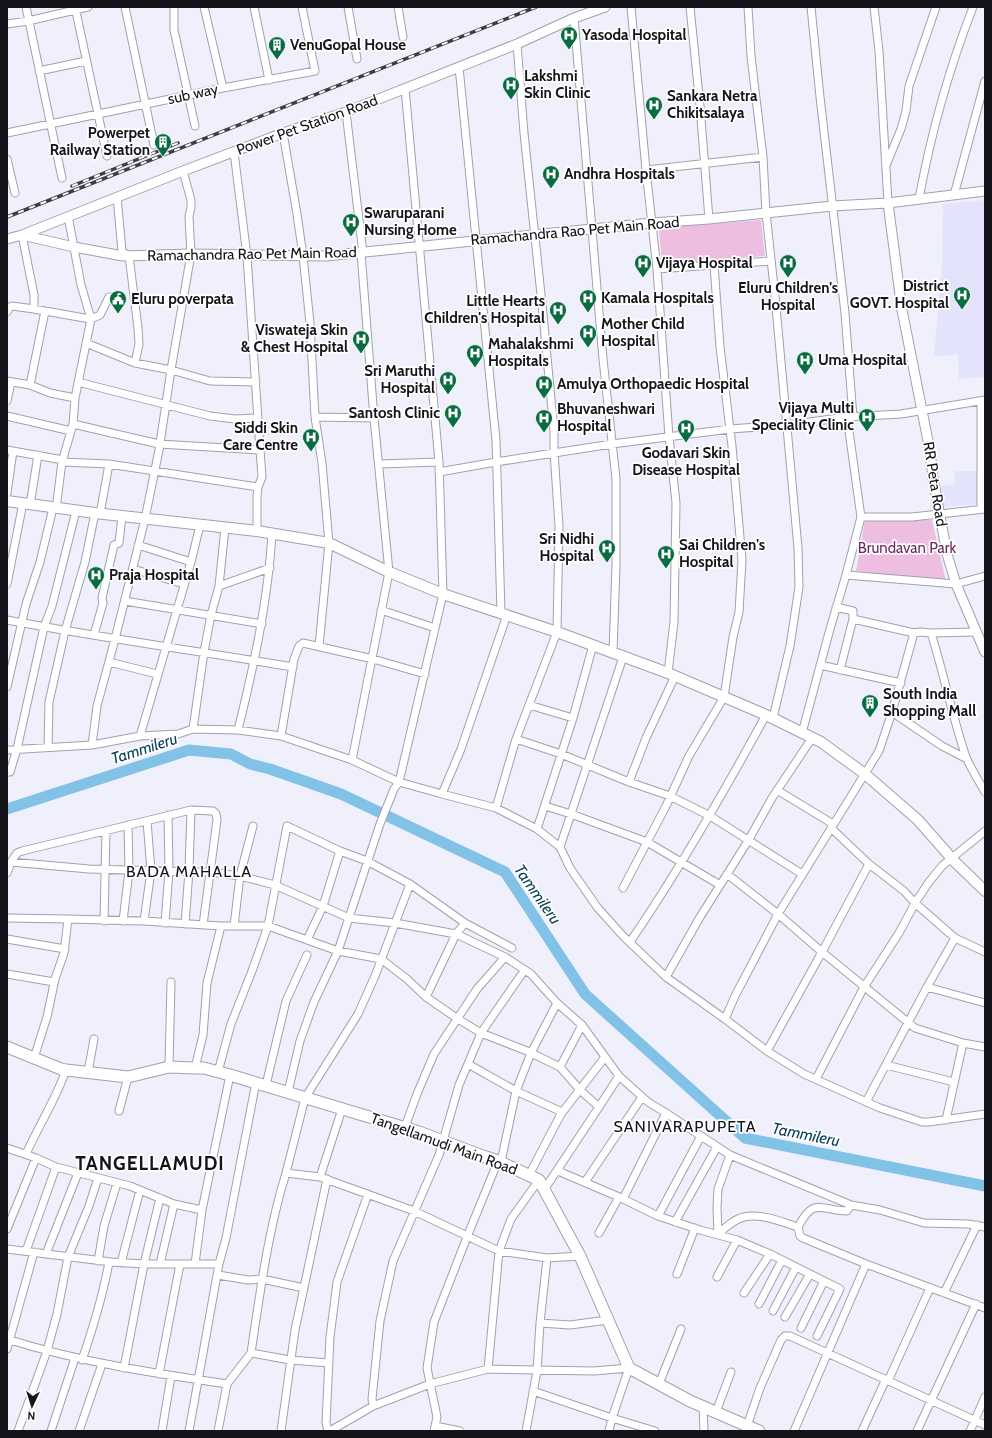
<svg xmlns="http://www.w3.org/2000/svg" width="992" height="1438" font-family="Cabin,sans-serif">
<rect width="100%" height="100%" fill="#f0f0fd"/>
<!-- built -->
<path fill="#e3e3fb" d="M985,200v177l-26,2 -1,-25 -24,3 8,-91 1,-62z
M954,471h24v33l-36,3 -3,-21 16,-2z"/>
<!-- green -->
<path fill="#edbedf" d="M761,220l4,36 -103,9 -3,-37z
M865,520h67l14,61 -90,-10z"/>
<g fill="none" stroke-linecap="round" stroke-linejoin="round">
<!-- river -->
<path stroke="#82c2e6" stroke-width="11" d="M7,809l182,-59 42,4 19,10 20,5 71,25 164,78 80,122 160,144 240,48"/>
<!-- minor casing -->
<g stroke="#a0a0b0" stroke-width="9">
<path id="minor" d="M26,7l36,171
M75,7l32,149
M125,7l29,138
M174,7v23l21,96
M204,7l19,81
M254,7l15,73
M348,7l9,52
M398,7l5,30
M631,7l15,163 117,-13
M690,7l10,99 9,113
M748,7l3,49 12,101 3,56 9,83 23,252 1,39 -9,59 -17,72
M811,7l9,90 25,216 8,104
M874,7l5,44 9,152
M574,18l29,341 13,120v86l-3,88
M7,24l21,-3 60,-14
M459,67l37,373 5,173
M39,71l47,-10
M346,112l17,141
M7,133l216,-45 92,-17 -13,-64
M283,133l14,81 6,42 7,67 5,94 7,46 7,80 -10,103
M234,152l13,104 13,194 2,27 -4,10 -1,9v35
M7,159l8,34
M887,163l14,-34 5,-18 3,-25 27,-79
M646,170l11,99 12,168 7,66 -2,119 -6,51
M183,171l8,29v8l-2,8 2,38 -20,116 39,11 46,1
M954,195l31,-114
M919,199c12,-66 30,-130 54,-192
M68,216l13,69 10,34 -16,79
M22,235l12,60v14l11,2 -15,74 20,8 25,5 -2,26 -11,38 -6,47
M657,269l114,-8
M45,311l45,8
M7,312l3,-5 2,-1 22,3
M91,319l9,-4 9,-18
M86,343l49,20
M7,381l23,4
M78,382l132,34 25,3 23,-1
M7,401l4,-19
M981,401v108
M7,416l64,15
M315,417l59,1
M73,424l86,20 101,6
M7,450l56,10
M62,462l47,2 -9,50
M109,464l149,23
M379,464l60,-2
M439,472l57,-10 116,-18 118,-15 57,-4 60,-8 54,-3 84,-14
M7,493l6,-42
M30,505l8,-50
M861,517h51l73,-8
M138,545l53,17
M133,569l51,15
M846,575l110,9 29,-8
M7,584l16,-81
M219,586l51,-18
M125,601l137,23
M836,607l17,4v8l61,14
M381,610l54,18
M7,620c95,18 191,31 286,47
M931,633c13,41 21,83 35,124 5,12 13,24 19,35
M94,635l9,-32 -1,-5 12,-53 5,-2 3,-27
M109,662l48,12
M820,665l81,18
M840,670l13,-51
M7,687l19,-83 14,-42 13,-54
M529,705l44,13
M892,712l50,34 25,13
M193,729l45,1 43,6 71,24 47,22 44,-188 -4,-132 -34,-374
M238,730c16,-65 30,-129 34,-196
M802,733l28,-104 16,-54 15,-58 -14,-100
M140,736l51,-174 9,-37
M281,736l13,-77 5,-13 4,-3 70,16 52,15
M516,739l45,15 68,28 41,14 40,20 92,58
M92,745l5,-39 18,-67 30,-120 14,-69 12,-80 -36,-7 4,-19 -1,-16 -9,-72 -7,-5 -5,-54
M48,747l1,-45 16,-71 20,-69 10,-49
M7,750l85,-5 48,-9 38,-2 15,-5 11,-77 7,-37 8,-29 6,-58
M352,760l37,-188 -15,-154 -13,-165
M7,772h3l7,-23 27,-122 8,-21 24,-95
M629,782l17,-44 29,-62
M777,790l56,34
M442,794l54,14 41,21 23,18 10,21 27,39 26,29 43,41 34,-60 48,-76 24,-43 40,-60
M545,806l26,8 76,28 73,43
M496,808l20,-69 41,-107 2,-106 -5,-74v-21l-12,-127 -18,-171 -7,-89
M191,810l22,1 3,3 1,6 -14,105
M537,829l36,-111 20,-73
M560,847l63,-190
M11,862l6,-9 5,-2 169,-41 -2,61 -4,53
M7,873l4,-11 78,7 121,3 30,4 35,9 74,33 46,5 61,11 49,23 -28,32 -43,65 -17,40 -12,33
M727,874l51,40 44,38 47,-88 -38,-36
M410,884l-35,92 -17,38 -53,84 -19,75 34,4 94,34 85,40 48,7 33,-2
M623,888l43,-82 23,-50 35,-59 9,-60 6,-25 3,-52 -10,-114 -12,-99 -6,-82
M7,918l61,1 -4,34 -9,26 -8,38 -13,41
M68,919l76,2 77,5h47l70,25 43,8 26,20 19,18 32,22 23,14 46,18 33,16 20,23 19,17 -55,83
M104,921l2,-90
M123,921l6,-50 -1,-46
M144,921l7,-50 -4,-50
M165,923l4,-52 -1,-56
M234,926l6,-50 13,-50
M955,938l30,14
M7,939l58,10
M307,940l16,-34 17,-55
M630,942c50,-73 94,-150 136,-227
M505,957l26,17 26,29 25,22 37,51 29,26 18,11 64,42 121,50 -4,6c-28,-1 -33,-14 -49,16 -16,-5 -37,-14 -54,-10 -10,2 -19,11 -26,17
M7,974l47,8
M666,977l59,42 42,32 55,-99 93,76 48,15 22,4
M927,987l58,16
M426,997l30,-63 9,-11
M725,1019l10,-23 43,-82 101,-163 13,-39 22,-79 6,-1 11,1 45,-1
M767,1051l37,23 76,34 42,14h7l56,-8
M468,1064l48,27 46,21
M886,1065l68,17
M169,1067l2,-85
M560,1067l22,-42
M195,1068l8,-33 4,-52 14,-57
M88,1072l6,-33
M218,1072l13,-48 21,-53 16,-45 19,-100 53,25 27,10 43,23 55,39 47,25
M816,1079l48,-92 35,-54 16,-30 14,-21 13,-16 43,-35
M266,1085l20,-84 21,-46
M288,1092l12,-51 14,-39 24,-51 42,-127 14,-35 5,-7 43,12 19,-45 46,-134
M866,1102l61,-115 28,-49 -40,-35 -11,-12 -35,-27
M599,1107l20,-31
M119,1111l9,-34
M946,1120l17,-77
M7,1148l29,10 20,9 74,19 44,18 28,6 -7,54
M26,1154c13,-29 30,-55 40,-84
M501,1162l15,-71 15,-38 26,-50
M558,1171l61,26 39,19 42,14 37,10 33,14 70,35 -23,47
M529,1175l32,-61 44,-57
M320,1177l22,-68
M585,1182l57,-85
M623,1199l43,-86
M851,1205l29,5 44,13 44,1 17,3
M202,1210l28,-135
M658,1216l43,-80
M675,1222l42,-75
M798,1227l2,9 3,2 63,26 119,44
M7,1229l29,-71
M599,1233l20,-36
M718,1234l-1,-26 1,-19 12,-34
M7,1249l104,13 33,2h75
M26,1251l30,-84
M46,1254l32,-81
M98,1261l6,-35 13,-43
M121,1263l19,-73
M160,1264l14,-60
M677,1274l18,-46
M218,1275l30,5 14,-1 42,9
M717,1277l20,-37
M744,1293l26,-39
M944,1293l33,-68
M759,1304l23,-44
M773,1311l23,-44
M785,1317l25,-43
M540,1323l30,2 38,-5
M801,1328l23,-47
M7,1339c72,23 146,34 220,45l-9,47
M7,1349l27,-97
M251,1353c9,-60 17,-122 35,-180
M82,1360c11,-32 21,-65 27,-98
M124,1368l20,-104 16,-66
M488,1369l11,-118 12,-32 28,-39
M159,1374l21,-110
M888,1381l42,-93
M227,1384l24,-31 39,7 39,3
M659,1384l22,-55
M373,1406l-1,-7 8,-78 13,-60 46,-106 20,-70 22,-52 38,-55 6,-8
M703,1407l1,24
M716,1412l15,-40
M435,1426l25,5
M747,1426l13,-38 21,-48 4,-4h5l195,89
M18,1431l29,-80 10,-37 11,-57 21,-51 9,-28
M51,1431l24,-73
M79,1431l23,-67
M162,1431l9,-55
M189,1431l30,-167 7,-26 30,-156
M281,1431l14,-101 32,-151
M328,1431l-2,-8 4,-86 7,-55 31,-88
M330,1431l43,-25 57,-22 58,-15 106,2 35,-3 -17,50 -79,-27
M434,1431l3,-14 -10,-49 7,-46 33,-85 31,-76
M526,1431l11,-60 3,-48 7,-65
M609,1431l3,-13 43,13
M794,1431l72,-167
M862,1431l24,-52
M917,1431l59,-127
M970,1431l15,-34"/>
</g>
<!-- tertiary casing -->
<g stroke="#a0a0b0" stroke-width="11">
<path id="tertiary" d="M888,203l14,107 28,141 3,27 14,76 9,30 29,68
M22,235l52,12 49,9 68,-2 135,2 325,-33 58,-4 123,-13 56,-3 97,-12
M7,239l15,-4 161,-64 100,-38 63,-21 171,-68 57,-26 31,-11"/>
</g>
<!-- secondary casing -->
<g stroke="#a0a0b0" stroke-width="12">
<path id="secondary" d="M7,501l88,12 162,18 72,12 60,29 54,22 114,38 111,41 98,42 55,27 44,32 53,46 36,41 31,30"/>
</g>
<!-- primary casing -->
<g stroke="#a0a0b0" stroke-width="13">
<path id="primary" d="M7,1047l54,22 5,1 62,7 41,-10 26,1h9l26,7 189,57 61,23 18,6 41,19 41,76 49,112 61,33 69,30"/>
</g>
<!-- minor -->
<use href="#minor" stroke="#fff" stroke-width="7"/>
<!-- tertiary -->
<use href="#tertiary" stroke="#fff" stroke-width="9"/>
<!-- secondary -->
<use href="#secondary" stroke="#fff" stroke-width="10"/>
<!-- primary -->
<use href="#primary" stroke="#fff" stroke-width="11"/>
<!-- rail casing -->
<g stroke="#3d3d44" stroke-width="3.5">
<path id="rail" d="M72,186l106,-43
M7,217l529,-210"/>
</g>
<!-- rail -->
<use href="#rail" stroke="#fff" stroke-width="2" stroke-dasharray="6" stroke-linecap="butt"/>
</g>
<!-- icons -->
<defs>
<g id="hospital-pin" transform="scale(0.9)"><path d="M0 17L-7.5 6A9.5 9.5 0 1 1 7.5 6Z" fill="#096c41" stroke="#fff"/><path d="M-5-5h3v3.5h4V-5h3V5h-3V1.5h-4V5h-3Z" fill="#fff"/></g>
<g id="building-pin" transform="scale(0.9)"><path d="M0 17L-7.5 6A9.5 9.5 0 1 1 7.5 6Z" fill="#096c41" stroke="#fff"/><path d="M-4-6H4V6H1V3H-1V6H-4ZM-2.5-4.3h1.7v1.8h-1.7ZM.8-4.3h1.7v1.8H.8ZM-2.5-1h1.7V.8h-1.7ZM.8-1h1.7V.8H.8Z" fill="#fff"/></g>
<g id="civic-pin" transform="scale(0.9)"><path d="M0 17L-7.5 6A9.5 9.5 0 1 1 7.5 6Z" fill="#096c41" stroke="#fff"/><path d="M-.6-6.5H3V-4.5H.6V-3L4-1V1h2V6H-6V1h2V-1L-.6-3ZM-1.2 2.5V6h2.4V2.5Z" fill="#fff"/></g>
</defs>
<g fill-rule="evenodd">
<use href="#hospital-pin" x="569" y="35"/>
<use href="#building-pin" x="277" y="45"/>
<use href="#hospital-pin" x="511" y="85"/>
<use href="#hospital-pin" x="654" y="105"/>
<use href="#building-pin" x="163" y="142"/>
<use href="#hospital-pin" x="551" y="174"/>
<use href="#hospital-pin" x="351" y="222"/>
<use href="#hospital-pin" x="643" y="263"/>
<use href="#hospital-pin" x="788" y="263"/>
<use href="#hospital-pin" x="962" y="295"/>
<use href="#hospital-pin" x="588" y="298"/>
<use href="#civic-pin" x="118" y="299"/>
<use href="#hospital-pin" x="558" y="310"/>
<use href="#hospital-pin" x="588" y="333"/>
<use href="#hospital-pin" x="361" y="339"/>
<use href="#hospital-pin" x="475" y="353"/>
<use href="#hospital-pin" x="805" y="360"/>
<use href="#hospital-pin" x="448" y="380"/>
<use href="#hospital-pin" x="544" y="384"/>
<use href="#hospital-pin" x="453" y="413"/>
<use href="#hospital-pin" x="867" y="417"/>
<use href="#hospital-pin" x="544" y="418"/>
<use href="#hospital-pin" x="686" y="428"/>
<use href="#hospital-pin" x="311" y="437"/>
<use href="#hospital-pin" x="607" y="548"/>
<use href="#hospital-pin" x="666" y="554"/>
<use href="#hospital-pin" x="96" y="575"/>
<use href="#building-pin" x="870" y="703"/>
</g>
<g text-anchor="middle" stroke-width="3.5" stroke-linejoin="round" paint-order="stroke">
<!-- poi labels -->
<g font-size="15" font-weight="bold" fill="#14141a" stroke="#fff" text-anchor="start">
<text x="582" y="40">Yasoda Hospital</text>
<text x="290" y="50">VenuGopal House</text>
<text x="524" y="81">Lakshmi<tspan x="524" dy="17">Skin Clinic</tspan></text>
<text x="667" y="101">Sankara Netra<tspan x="667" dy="17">Chikitsalaya</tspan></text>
<text x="150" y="138" text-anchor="end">Powerpet<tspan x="150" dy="17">Railway Station</tspan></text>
<text x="564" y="179">Andhra Hospitals</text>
<text x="364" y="218">Swaruparani<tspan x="364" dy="17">Nursing Home</tspan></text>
<text x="656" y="268">Vijaya Hospital</text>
<text x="949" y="291" text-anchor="end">District<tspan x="949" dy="17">GOVT. Hospital</tspan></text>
<text x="788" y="293" text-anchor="middle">Eluru Children's<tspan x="788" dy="17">Hospital</tspan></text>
<text x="601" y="303">Kamala Hospitals</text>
<text x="131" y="304">Eluru poverpata</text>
<text x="545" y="306" text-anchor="end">Little Hearts<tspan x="545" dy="17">Children's Hospital</tspan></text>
<text x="601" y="329">Mother Child<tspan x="601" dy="17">Hospital</tspan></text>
<text x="348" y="335" text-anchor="end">Viswateja Skin<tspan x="348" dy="17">&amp; Chest Hospital</tspan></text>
<text x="488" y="349">Mahalakshmi<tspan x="488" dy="17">Hospitals</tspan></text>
<text x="818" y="365">Uma Hospital</text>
<text x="435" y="376" text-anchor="end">Sri Maruthi<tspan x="435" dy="17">Hospital</tspan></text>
<text x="557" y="389">Amulya Orthopaedic Hospital</text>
<text x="854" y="413" text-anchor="end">Vijaya Multi<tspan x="854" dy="17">Speciality Clinic</tspan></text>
<text x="557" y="414">Bhuvaneshwari<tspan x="557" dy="17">Hospital</tspan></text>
<text x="440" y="418" text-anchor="end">Santosh Clinic</text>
<text x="298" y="433" text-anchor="end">Siddi Skin<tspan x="298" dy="17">Care Centre</tspan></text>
<text x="686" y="458" text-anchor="middle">Godavari Skin<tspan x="686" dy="17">Disease Hospital</tspan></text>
<text x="594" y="544" text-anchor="end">Sri Nidhi<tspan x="594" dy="17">Hospital</tspan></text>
<text x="679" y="550">Sai Children's<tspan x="679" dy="17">Hospital</tspan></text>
<text x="109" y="580">Praja Hospital</text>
<text x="883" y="699">South India<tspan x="883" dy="17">Shopping Mall</tspan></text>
</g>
<!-- street labels -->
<g font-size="15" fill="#14141a" stroke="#fff">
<text transform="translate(193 94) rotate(-12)" y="5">sub way</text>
<text transform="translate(307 125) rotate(-20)" y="5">Power Pet Station Road</text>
<text transform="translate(575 231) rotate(-5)" y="5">Ramachandra Rao Pet Main Road</text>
<text transform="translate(252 254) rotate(-1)" y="5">Ramachandra Rao Pet Main Road</text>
<text transform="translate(935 484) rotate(81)" y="5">RR Peta Road</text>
<text transform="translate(444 1144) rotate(20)" y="5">Tangellamudi Main Road</text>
</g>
<!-- park labels -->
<g font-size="15" fill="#6b2a5c" stroke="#fff">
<text x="907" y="553">Brundavan Park</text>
</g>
<!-- water labels -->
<g font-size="16" font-style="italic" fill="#0b4159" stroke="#fff">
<text transform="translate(144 748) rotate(-18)" y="6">Tammileru</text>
<text transform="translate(538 894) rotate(55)" y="6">Tammileru</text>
<text transform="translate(806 1134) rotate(11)" y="6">Tammileru</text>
</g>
<!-- neighbourhood labels -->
<g font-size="16" letter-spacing="1" fill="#14141a" stroke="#fff">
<text x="189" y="877">BADA MAHALLA</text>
<text x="685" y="1132">SANIVARAPUPETA</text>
</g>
<!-- district labels -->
<g font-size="19" font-weight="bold" letter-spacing="1" fill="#14141a" stroke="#fff">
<text x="150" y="1170">TANGELLAMUDI</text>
</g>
</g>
<!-- border -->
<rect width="992" height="1438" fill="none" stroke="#14141a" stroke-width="16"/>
<!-- north arrow -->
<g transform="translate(32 1406) rotate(184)" stroke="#ffffff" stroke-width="3" paint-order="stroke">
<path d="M0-3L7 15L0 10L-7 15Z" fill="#14141a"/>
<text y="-6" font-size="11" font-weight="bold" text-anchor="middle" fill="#14141a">N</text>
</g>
</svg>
